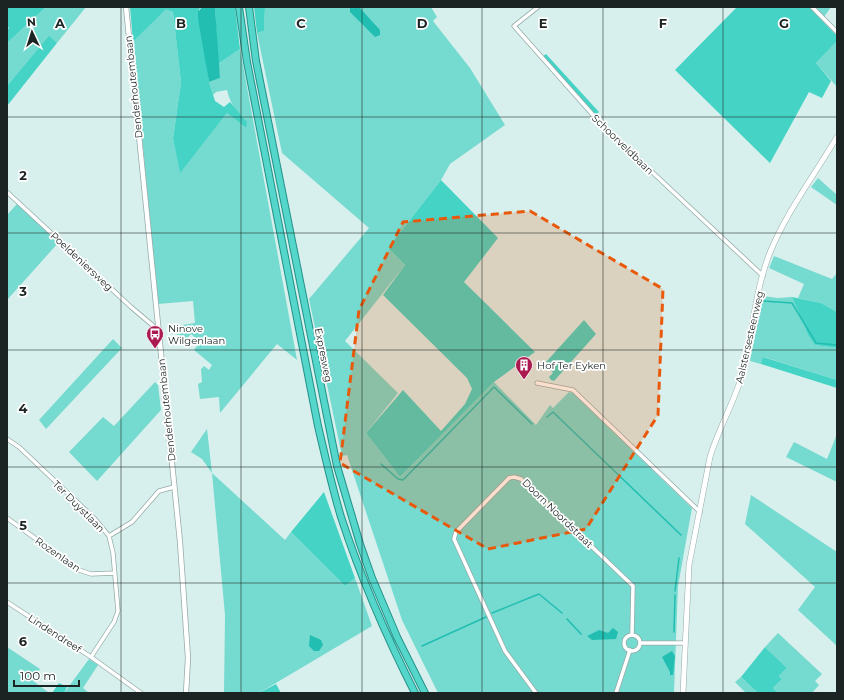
<svg xmlns="http://www.w3.org/2000/svg" width="844" height="700" font-family="Montserrat,sans-serif">
<rect width="100%" height="100%" fill="#d8f0ed"/>
<!-- green -->
<path fill="#75dacf" d="M46,7h40l-29,36 -8,-6 -42,49v-43z
M265,7h166l6,10 -4,4 37,47 35,57 -55,39 -9,16 -53,68 17,17 -60,76 53,52 -32,40 34,44 94,-95 42,43 14,-20 3,3 16,-16 4,1 119,115 -14,78 -4,107h-236l-36,-73 -55,-165 -5,1 -33,-157 60,-71 -87,-75 -25,-120 7,-2z
M815,7h16l-7,10z
M166,8l7,4 8,70 -8,57 7,33 47,-59 19,15 -1,-9c-10,-9 -15,-16 -18,-29l-11,2 -3,3 -4,-13 11,-4 -2,-14 22,-15 57,311 -20,-16 -57,69 -1,-16 -19,2 -2,-15 4,-2 -1,-13 3,-3 5,4 3,-5 -18,-15 6,-8 -9,-8 -6,7 -16,-14 26,-4 -2,-22 -35,3 -25,-262z
M837,41v46l-21,-24z
M818,178l19,17v10l-26,-18z
M17,204l42,38 -52,58v-85z
M774,256l58,23 5,-6v39l-16,-9 -23,-5 6,-14 -35,-16z
M763,296l15,2 14,-1 16,38 7,10 22,3v32l-73,-23 -3,7 -11,-3z
M113,339l9,9 -76,81 -7,-9z
M155,382l3,3 3,25 -64,71 -28,-29 34,-35 11,9z
M207,429l5,44 73,67 6,-8 54,54 10,-8 17,48 -113,67h-35l1,-78 -13,-142 -10,-14 -11,-7z
M837,434v48l-51,-25 8,-15 33,17z
M751,495l86,57v94l-39,-36 17,-23 -70,-63z
M778,633l44,41 -7,7 4,4 -7,8h-34l-5,-5 9,-9 -3,-3 8,-8 -22,-21z
M7,647l33,22 -8,11 17,13h-42z
M89,659l9,6 -15,23 6,5h-25z
M741,677l17,16h-12l-11,-11z"/>
<!-- forest -->
<path fill="#44d3c5" d="M7,7h39l-39,36v-13l2,-2 -2,-2z
M130,7h72l-3,2 10,73 6,19 9,6 6,-5 17,20 -1,6 -19,-15 -47,60 -7,-34 8,-57 -8,-70 -7,-3 -33,33z
M215,7h20l5,42 -22,15z
M254,7h11l-1,24 -7,2z
M737,7h72l28,29v5l-21,22 15,18 -9,17 -13,-6 -39,71 -95,-93z
M49,36l8,7 -50,63v-20z
M546,54l53,58 -3,3 -54,-58z
M441,180l57,58 -34,44 71,70 -41,30 -94,95 -34,-44 37,-43 38,41 24,-27 7,-15 -5,-11 -84,-83 22,-30 -17,-17z
M792,297l29,6 16,9v36l-22,-3 -7,-10z
M584,320l12,14 -42,47 -3,-1 -2,-3 4,-4 -7,-11z
M763,357l74,23v8l-76,-24z
M324,492l31,86 -10,8 -54,-54z
M765,647l22,21 -8,8 3,3 -9,9 5,5h-20l-17,-16z
M59,683l8,4 -3,6h-12z
M276,684l5,9h-22z"/>
<!-- water -->
<path fill="#22beb1" d="M202,7h13l5,71 -11,4 -11,-63v-7z
M350,7h9l21,23v5l-5,2 -25,-25z
M613,628l5,4 -2,7 -24,1 -5,-4 12,-6 9,3z
M310,635l11,5 2,5 -4,6h-5l-5,-5z
M672,651l3,5 -2,19h-3v-3l-8,-15z"/>
<g fill="none" stroke-linecap="round" stroke-linejoin="round">
<!-- stream -->
<path stroke="#22beb1" stroke-width="1.5" d="M763,301l29,2 24,40 21,2
M547,417l6,-5 128,123
M381,464l17,15 5,1 91,-93 38,37
M675,591l4,-33
M492,613l47,-19 23,19
M567,619l14,15
M674,632l1,-37
M422,646l64,-29"/>
<!-- minor casing -->
<g stroke="#95aba8" stroke-width="5">
<path id="minor" d="M538,7l-24,19 87,98 162,152
M812,7l25,25
M7,192l124,115 26,22
M537,383l36,7 127,122
M7,439l12,8 76,72 14,17 4,17 5,58 -4,11 -23,35
M7,518l72,52 12,4 24,-1
M109,536l23,-14 27,-31 15,-4
M7,602l84,55 50,36
M624 643a8 8 0 1 1 16 0a8 8 0 1 1-16 0Z
M640,643h45
M536,693l-31,-42 -51,-112 2,-7 53,-54 5,-1 7,2 112,107 -1,49
M616,693l14,-43"/>
</g>
<!-- tertiary casing -->
<g stroke="#95aba8" stroke-width="6">
<path id="tertiary" d="M126,7l54,535 8,116 -2,35"/>
</g>
<!-- secondary casing -->
<g stroke="#95aba8" stroke-width="6">
<path id="secondary" d="M683,693l6,-128 21,-108c9,-30 25,-56 33,-85 10,-40 12,-84 28,-122 17,-40 44,-76 66,-113"/>
</g>
<!-- trunk casing -->
<g stroke="#249188" stroke-width="8">
<path id="trunk" d="M239,7l8,55 71,364c7,30 14,61 23,91 20,61 45,119 74,176
M249,7l7,54 81,405 23,78 12,34 25,59 28,56"/>
</g>
<!-- minor -->
<use href="#minor" stroke="#fff" stroke-width="3.5"/>
<!-- tertiary -->
<use href="#tertiary" stroke="#fff" stroke-width="4.5"/>
<!-- secondary -->
<use href="#secondary" stroke="#fff" stroke-width="5"/>
<!-- trunk -->
<use href="#trunk" stroke="#54d6cb" stroke-width="6"/>
</g>
<!-- marked area -->
<path fill="#e8590c" fill-opacity="0.2" stroke="#e8590c" stroke-width="3" stroke-dasharray="8 5" stroke-linejoin="round" d="M530,211l133,78 -5,126 -72,114 -98,20 -148,-86 19,-153 44,-88z"/>
<!-- grid -->
<path fill="none" stroke="#1b2423" stroke-width="1" stroke-opacity="0.55" d="M121,7v686M241,7v686M362,7v686M482,7v686M603,7v686M723,7v686M7,117h830M7,233h830M7,350h830M7,467h830M7,583h830"/>
<!-- icons -->
<defs>
<g id="bus-pin" transform="scale(0.9)"><path d="M0 17L-7.5 6A9.5 9.5 0 1 1 7.5 6Z" fill="#aa1950" stroke="#fff"/><path d="M-5-6H5V4H4V6H2V4H-2V6H-4V4H-5ZM-3.5-4V0h7V-4ZM-3.5 1.2v1.5H-2V1.2ZM2 1.2v1.5H3.5V1.2Z" fill="#fff"/></g>
<g id="building-pin" transform="scale(0.9)"><path d="M0 17L-7.5 6A9.5 9.5 0 1 1 7.5 6Z" fill="#aa1950" stroke="#fff"/><path d="M-4-6H4V6H1V3H-1V6H-4ZM-2.5-4.3h1.7v1.8h-1.7ZM.8-4.3h1.7v1.8H.8ZM-2.5-1h1.7V.8h-1.7ZM.8-1h1.7V.8H.8Z" fill="#fff"/></g>
</defs>
<g fill-rule="evenodd">
<use href="#bus-pin" x="155" y="334"/>
<use href="#building-pin" x="524" y="365"/>
</g>
<g text-anchor="middle" stroke-width="3.5" stroke-linejoin="round" paint-order="stroke">
<!-- street labels -->
<g font-size="10" fill="#1b2423" stroke="#fff">
<text transform="translate(133 87) rotate(-96)" y="4">Denderhoutembaan</text>
<text transform="translate(623 144) rotate(44)" y="4">Schoorveldbaan</text>
<text transform="translate(82 261) rotate(43)" y="4">Poeldeniersweg</text>
<text transform="translate(749 337) rotate(-77)" y="4">Aalstersesteenweg</text>
<text transform="translate(324 355) rotate(79)" y="4">Expresweg</text>
<text transform="translate(166 410) rotate(-96)" y="4">Denderhoutembaan</text>
<text transform="translate(79 506) rotate(45)" y="4">Ter Duystlaan</text>
<text transform="translate(558 513) rotate(44)" y="4">Doorn Noordstraat</text>
<text transform="translate(58 554) rotate(35)" y="4">Rozenlaan</text>
<text transform="translate(55 633) rotate(33)" y="4">Lindendreef</text>
</g>
<!-- poi labels -->
<g font-size="10" fill="#1b2423" stroke="#fff" text-anchor="start">
<text x="168" y="332">Ninove<tspan x="168" dy="12">Wilgenlaan</tspan></text>
<text x="537" y="369">Hof Ter Eyken</text>
</g>
</g>
<g font-size="13" text-anchor="middle" font-weight="bold" fill="#1b2423" stroke="#fff" stroke-width="3.5" stroke-linejoin="round" paint-order="stroke">
<text x="60" y="28">A</text>
<text x="181" y="28">B</text>
<text x="301" y="28">C</text>
<text x="422" y="28">D</text>
<text x="543" y="28">E</text>
<text x="663" y="28">F</text>
<text x="784" y="28">G</text>
<text x="23" y="180">2</text>
<text x="23" y="296">3</text>
<text x="23" y="413">4</text>
<text x="23" y="530">5</text>
<text x="23" y="646">6</text>
</g>
<!-- border -->
<rect width="844" height="700" fill="none" stroke="#1b2423" stroke-width="16"/>
<!-- north arrow -->
<g transform="translate(32 32) rotate(356)" stroke="#ffffff" stroke-width="3" paint-order="stroke">
<path d="M0-3L7 15L0 10L-7 15Z" fill="#1b2423"/>
<text y="-6" font-size="11" font-weight="bold" text-anchor="middle" fill="#1b2423">N</text>
</g>
<!-- scale -->
<path d="M14 680v6h65v-6" fill="none" stroke="#1b2423" stroke-width="2"/>
<text x="20" y="680" font-size="12" fill="#1b2423" stroke="#ffffff" stroke-width="3" paint-order="stroke">100 m</text>
</svg>
